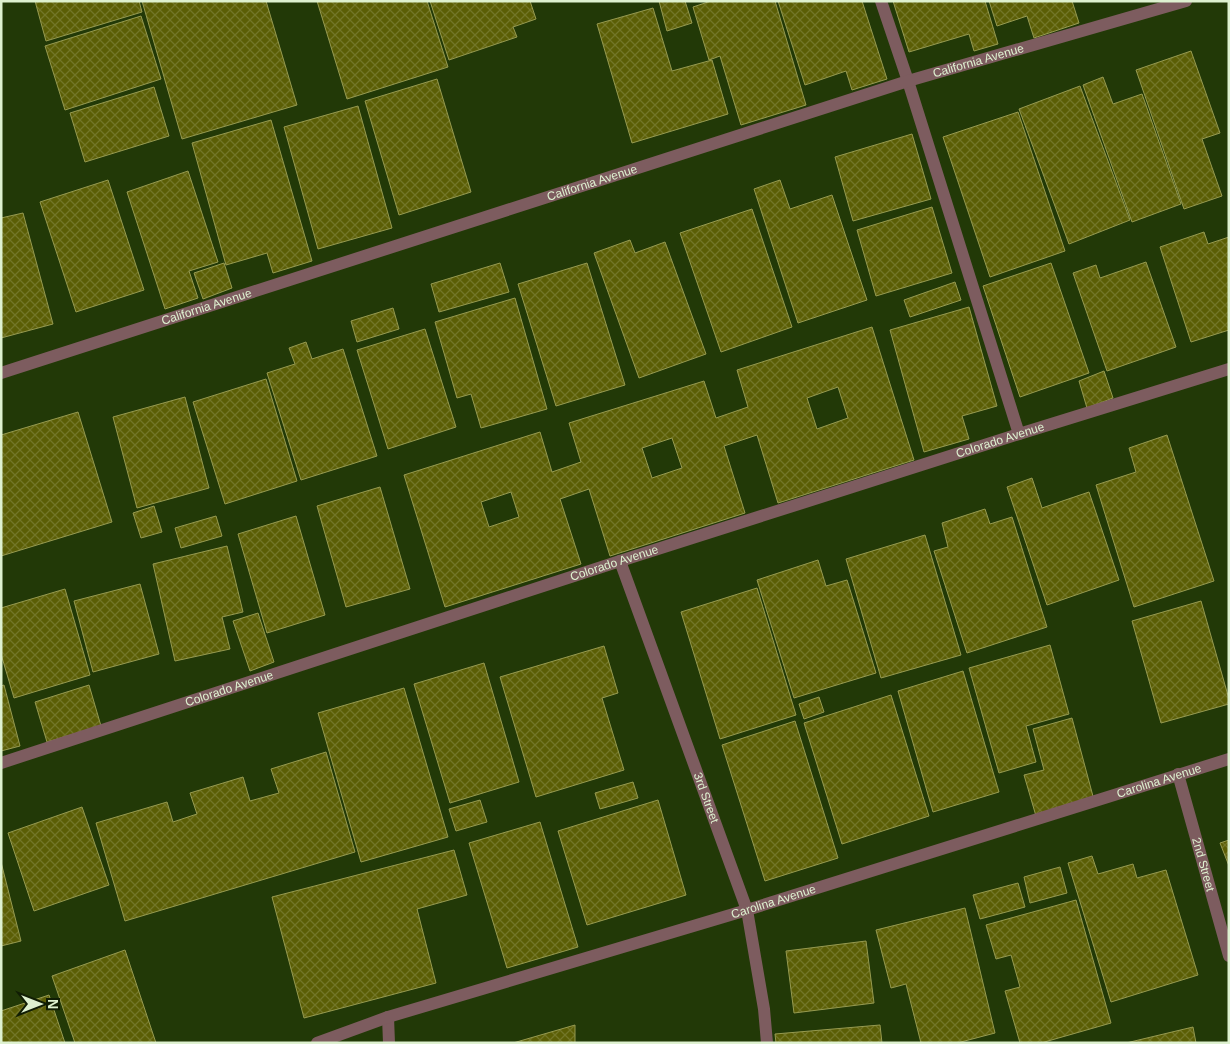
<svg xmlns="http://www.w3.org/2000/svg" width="1230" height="1044" font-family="Arial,sans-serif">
<defs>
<pattern id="building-cross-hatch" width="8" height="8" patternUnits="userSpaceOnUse" patternTransform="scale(1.25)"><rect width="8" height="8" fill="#5b5e05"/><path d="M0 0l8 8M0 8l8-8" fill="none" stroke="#727628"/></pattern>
</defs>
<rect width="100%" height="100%" fill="#223907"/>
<!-- building -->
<path fill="url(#building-cross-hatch)" stroke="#969a50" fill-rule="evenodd" d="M35,1h104l3,11 -96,29z
M142,1h124l31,104 -115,34z
M317,1h110l21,66 -101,32z
M430,1h100l6,18 -23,8 4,10 -68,23z
M659,1h26l7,22 -25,8z
M711,1h64l31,104 -65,20 -21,-69 -11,4 -16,-53z
M778,1h84l25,78 -35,11 -6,-19 -41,14z
M893,1h92l13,43 -24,7 -5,-17 -60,18z
M989,1h83l7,22 -45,15 -7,-22 -30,10z
M653,8l19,63 40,-11 16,54 -96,29 -35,-119z
M141,16l20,63 -96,31 -20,-64z
M1191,51l29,82 -18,6 20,57 -38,13 -48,-139z
M1103,77l10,27 29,-10 39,110 -49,18 -49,-137z
M437,79l34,113 -72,23 -34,-114z
M1080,86l50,134 -61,24 -50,-135z
M154,87l15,49 -84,26 -15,-49z
M358,106l34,122 -74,21 -34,-122z
M1018,112l47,139 -75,26 -47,-140z
M271,120l41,141 -39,12 -6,-20 -41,12 -34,-122z
M912,134l19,65 -78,22 -18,-64z
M188,171l30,91 -29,9 9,27 -33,11 -38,-117z
M108,180l36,110 -68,22 -36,-110z
M780,180l10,29 42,-14 35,105 -69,23 -44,-134z
M932,207l20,66 -76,23 -19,-66z
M752,209l40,118 -71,25 -41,-119z
M23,213l30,111 -52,14v-120z
M1204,232l4,12 21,-7v93l-38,12 -31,-95z
M630,240l5,13 30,-11 41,112 -67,24 -45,-125z
M1146,262l30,85 -69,24 -34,-98 23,-8 4,13z
M224,263l8,25 -29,11 -9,-26z
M500,263l9,29 -70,20 -8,-28z
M587,263l38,122 -69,21 -38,-122z
M1051,263l38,110 -69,24 -37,-111z
M955,282l6,18 -51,17 -6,-17z
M515,298l32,111 -66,19 -10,-34 -14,4 -22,-76z
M969,307l28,99 -35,10 7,23 -45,13 -34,-122z
M393,308l6,21 -42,13 -6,-21z
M872,327l42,133 -136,43 -21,-68 -33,11 21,67 -135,43 -21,-67 -29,10 21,65 -136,43 -41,-132 136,-43 12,40 29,-10 -12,-39 135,-42 12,37 32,-11 -11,-37zM838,387l10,31 -31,11 -10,-31zM672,438l10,30 -30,10 -10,-30zM511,492l8,25 -30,10 -8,-25z
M425,329l31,98 -68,22 -31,-99z
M306,342l6,17 31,-10 34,107 -76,24 -34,-107 28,-9 -6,-16z
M1104,371l9,27 -26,10 -8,-27z
M266,379l31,102 -72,23 -32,-102z
M185,397l24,91 -72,20 -24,-91z
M78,412l34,110 -111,34v-121z
M1167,435l47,146 -80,26 -38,-122 40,-13 -7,-24z
M1032,478l10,30 47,-16 30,88 -72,25 -40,-118z
M380,487l30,102 -64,18 -29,-101z
M154,506l8,26 -21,6 -8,-25z
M985,509l5,15 22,-7 35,110 -80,26 -33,-102 14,-4 -6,-24z
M216,516l6,20 -41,12 -6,-20z
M296,516l29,99 -58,18 -29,-99z
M925,535l36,120 -80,23 -35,-119z
M227,546l16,66 -21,5 8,32 -55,12 -22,-97z
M818,560l8,26 21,-6 29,93 -82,25 -37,-118z
M140,584l19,70 -66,18 -19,-71z
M757,588l39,127 -76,24 -39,-127z
M65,589l25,86 -76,23 -13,-44v-46z
M1201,601l28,98v5l-68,19 -29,-102z
M258,613l16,49 -24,9 -17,-50z
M1050,645l19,69 -43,12 10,36 -37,11 -30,-105z
M604,646l14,47 -16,5 22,72 -88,27 -36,-120z
M484,663l35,119 -69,21 -36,-119z
M963,671l36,121 -66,20 -35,-121z
M4,685l16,61 -19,5v-65z
M89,685l12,41 -54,16 -12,-40z
M404,688l44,149 -87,25 -43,-149z
M891,695l38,121 -87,28 -38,-121z
M819,697l5,15 -20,7 -5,-15z
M1072,718l22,82 -58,16 -12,-41 20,-5 -11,-41z
M795,721l43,137 -73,23 -43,-136z
M326,752l29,100 -230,69 -29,-98 71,-21 6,20 24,-8 -7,-21 53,-16 7,24 29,-8 -8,-24z
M633,782l5,16 -38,11 -5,-16z
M480,800l7,22 -31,9 -7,-22z
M658,800l28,95 -99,30 -29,-94z
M82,807l27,78 -75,26 -26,-78z
M540,822l38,125 -71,21 -38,-125z
M1229,840v26l-9,-23z
M454,850l13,45 -50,14 19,74 -132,35 -32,-121z
M1092,856l6,18 35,-10 4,14 29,-8 32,105 -87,27 -43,-139z
M1,862l20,79 -20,5z
M1060,867l7,26 -37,10 -6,-26z
M1018,883l7,24 -45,12 -7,-24z
M1076,900l35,123 -70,20h-21l-15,-52 15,-4 -9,-32 -15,4 -10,-34z
M965,908l30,125 -38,10h-36l-15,-59 -15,4 -15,-58z
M866,941l8,62 -80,10 -8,-62z
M125,950l31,93h-81l-23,-67z
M49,995l16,48h-64v-32z
M575,1025v18h-62z
M880,1025l2,18h-106l-1,-9z
M1193,1027l3,16h-70z"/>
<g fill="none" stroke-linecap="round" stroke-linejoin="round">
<!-- street -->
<g stroke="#7d5c5f" stroke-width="12">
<path d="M881,1l27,80 111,353"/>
<path id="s1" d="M1,373l907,-292 278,-80"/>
<path id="s2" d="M620,561l127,349 17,99 3,34"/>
<path id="s3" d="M1,763l619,-202 399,-127 210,-65"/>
<path id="s4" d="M1178,774l51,182"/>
<path d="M388,1017l1,26"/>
<path id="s5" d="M317,1043l71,-26 359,-107 482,-151"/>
</g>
</g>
<g text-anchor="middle" stroke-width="4" stroke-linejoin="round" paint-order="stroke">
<!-- street labels -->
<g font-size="12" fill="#def1d0" stroke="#101d04">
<text dy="4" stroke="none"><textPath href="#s1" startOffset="1026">California Avenue</textPath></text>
<text dy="4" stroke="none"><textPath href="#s1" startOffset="621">California Avenue</textPath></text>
<text dy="4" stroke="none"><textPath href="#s1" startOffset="216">California Avenue</textPath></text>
<text dy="4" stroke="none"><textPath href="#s3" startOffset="1050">Colorado Avenue</textPath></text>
<text dy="4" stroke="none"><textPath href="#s3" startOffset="645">Colorado Avenue</textPath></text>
<text dy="4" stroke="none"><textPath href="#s3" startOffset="240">Colorado Avenue</textPath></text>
<text dy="4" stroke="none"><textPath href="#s5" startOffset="882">Carolina Avenue</textPath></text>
<text dy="4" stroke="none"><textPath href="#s2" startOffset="252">3rd Street</textPath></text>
<text dy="4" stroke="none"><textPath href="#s4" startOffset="94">2nd Street</textPath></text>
<text dy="4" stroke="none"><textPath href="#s5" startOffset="478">Carolina Avenue</textPath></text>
</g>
</g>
<!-- border -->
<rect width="1230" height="1044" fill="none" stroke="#def1d0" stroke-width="5"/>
<!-- north arrow -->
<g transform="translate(40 1004) rotate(90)" stroke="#101d04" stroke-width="4" paint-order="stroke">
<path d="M0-4L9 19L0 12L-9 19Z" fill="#def1d0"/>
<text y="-8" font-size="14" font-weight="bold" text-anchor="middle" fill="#def1d0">N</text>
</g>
</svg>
